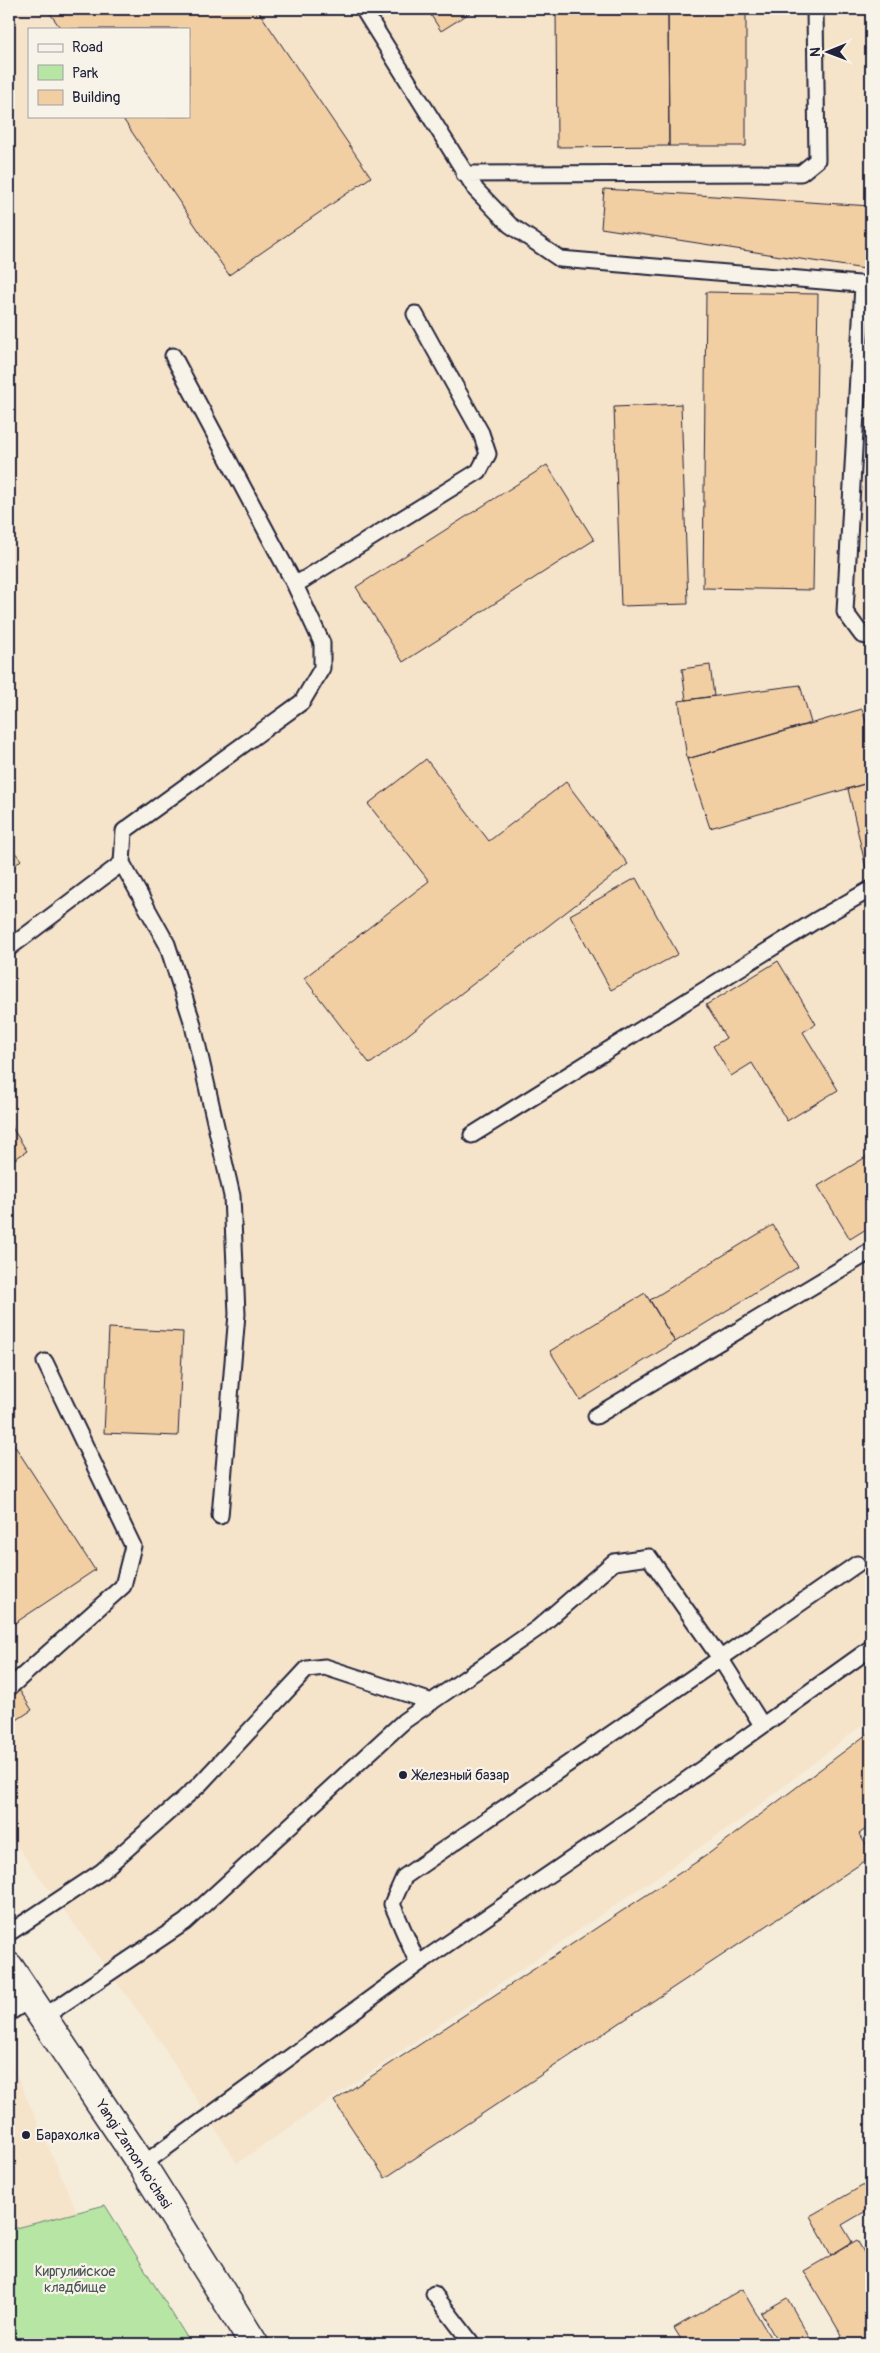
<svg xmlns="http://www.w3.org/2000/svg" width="880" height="2353" font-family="Pangolin,sans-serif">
<rect width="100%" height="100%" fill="#f6ecda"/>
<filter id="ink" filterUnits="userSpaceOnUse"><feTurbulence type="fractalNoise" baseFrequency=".02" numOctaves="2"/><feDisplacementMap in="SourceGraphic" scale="10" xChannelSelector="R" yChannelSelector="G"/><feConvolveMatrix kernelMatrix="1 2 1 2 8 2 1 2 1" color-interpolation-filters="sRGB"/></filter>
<g filter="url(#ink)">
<!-- built -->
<path fill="#f5e3ca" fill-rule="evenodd" d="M9,9h862v1709l-124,97 -510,348 -77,-122 -151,-206zM29,29h160v87h-160z
M9,2058l68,154 -68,18z"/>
<!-- green -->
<path fill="#b7e6a4" stroke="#6c8470" d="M105,2205l86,139h-182v-114z"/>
<!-- building -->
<path fill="#f2cea3" stroke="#22223b" d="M47,9h210l114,168 -142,98 -108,-159h68v-87h-128z
M427,9h49l-35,22z
M556,9h112l1,137 -112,1z
M668,9h78v137h-77z
M604,189l267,17v64l-270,-42z
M706,292l112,2 -5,296 -110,-2z
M681,404l7,200 -67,2 -7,-199z
M547,465l47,75 -191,122 -47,-75z
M710,665l4,31 -28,4 -4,-31z
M800,685l11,38 -124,36 -8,-58z
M862,709l9,29v44l-161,46 -23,-69z
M426,759l63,82 77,-59 62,82 -258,200 -66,-86 125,-97 -61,-77z
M871,782v83l-5,3 -18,-79z
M9,845l12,15 -12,11z
M636,878l42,76 -67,36 -41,-75z
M778,961l38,63 -13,8 35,58 -51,31 -35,-58 -21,13 -18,-30 13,-8 -20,-33z
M9,1123l18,28 -18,12z
M871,1154v72l-21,13 -32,-53z
M773,1225l25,42 -123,75 -25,-42z
M645,1293l30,49 -95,58 -30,-49z
M109,1328l74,4 -5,104 -74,-3z
M9,1437l86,133 -86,57z
M9,1674l23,36 -23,15z
M871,1731v94l-12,9 12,18v5l-486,321 -51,-77 373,-246z
M871,2181v27l-29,17 10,17 -21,13 -21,-39z
M857,2240l14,25v79h-44l15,-8 -38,-65z
M742,2289l32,55h-90l-10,-16z
M787,2298l26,46h-34l-18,-31z"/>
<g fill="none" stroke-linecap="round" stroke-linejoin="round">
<!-- lane casing -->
<g stroke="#22223b" stroke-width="19">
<path id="lane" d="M363,9l113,181 34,35 50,34 311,26
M464,174l337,-1 16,-13 -2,-151
M863,285l-18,327 17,23 9,2
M295,585l184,-114 9,-17 -7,-21 -66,-119
M122,863l45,81 25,77 40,175 5,118 -17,202
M9,948l113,-85 2,-32 178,-129 20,-34v-25l-27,-58 -122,-229
M472,1135l343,-214 56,-32
M596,1416l275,-165
M9,1688l114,-102 10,-40 -88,-184
M9,1933l92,-61 98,-87 108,-116 18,-2 107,35
M418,1964l-26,-60 12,-27 453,-313
M9,2013l22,-14
M42,2018l143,-96 219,-201 134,-93 76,-66 35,-5 71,101 42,67
M142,2165l276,-201 253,-173 200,-143
M434,2294l36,47 -2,3"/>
</g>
<!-- secondary casing -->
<g stroke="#22223b" stroke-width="31">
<path id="secondary" d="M9,1967l133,198 112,179"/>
</g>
<!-- lane -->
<use href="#lane" stroke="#f7f3e8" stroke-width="15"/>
<!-- secondary -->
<use href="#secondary" stroke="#f7f3e8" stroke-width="28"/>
</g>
</g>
<!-- markers -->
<g fill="#22223b" stroke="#f7f3e8" stroke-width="2">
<circle cx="403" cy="1775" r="5"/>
<circle cx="26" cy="2135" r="5"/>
</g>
<g text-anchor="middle" stroke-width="4.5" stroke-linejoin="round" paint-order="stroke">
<!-- poi labels -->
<g font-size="14" fill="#22223b" stroke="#f7f3e8" text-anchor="start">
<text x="413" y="1780">Железный базар</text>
<text x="36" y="2140">Барахолка</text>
</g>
<!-- street labels -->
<g font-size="14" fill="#22223b" stroke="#f7f3e8">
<text transform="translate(134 2154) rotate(57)" y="5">Yangi Zamon ko'chasi</text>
</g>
<!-- park labels -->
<g font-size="14" fill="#475355" stroke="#f7f3e8">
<text x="75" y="2276">Киргулийское<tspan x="75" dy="16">кладбище</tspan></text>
</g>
</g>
<!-- margin -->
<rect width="880" height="2353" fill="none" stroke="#f7f3e8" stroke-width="30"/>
<rect x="15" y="15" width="850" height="2323" fill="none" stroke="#22223b" stroke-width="2" filter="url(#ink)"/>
<!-- legend -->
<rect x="28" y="28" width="162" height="90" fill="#f7f3e8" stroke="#a29fa3"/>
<rect x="38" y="44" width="25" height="8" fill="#f7f3e8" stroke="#a29fa3"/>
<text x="72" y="52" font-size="15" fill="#22223b">Road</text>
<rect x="38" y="65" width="25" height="15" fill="#b7e6a4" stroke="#a29fa3"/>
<text x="72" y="78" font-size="15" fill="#22223b">Park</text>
<rect x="38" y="90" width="25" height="15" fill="#f2cea3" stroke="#a29fa3"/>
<text x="72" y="102" font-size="15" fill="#22223b">Building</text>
<!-- north arrow -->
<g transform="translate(828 52) rotate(269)" stroke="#f7f3e8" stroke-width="4" paint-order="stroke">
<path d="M0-4L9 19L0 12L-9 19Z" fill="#22223b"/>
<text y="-8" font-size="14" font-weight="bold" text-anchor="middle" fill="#22223b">N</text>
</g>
</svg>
